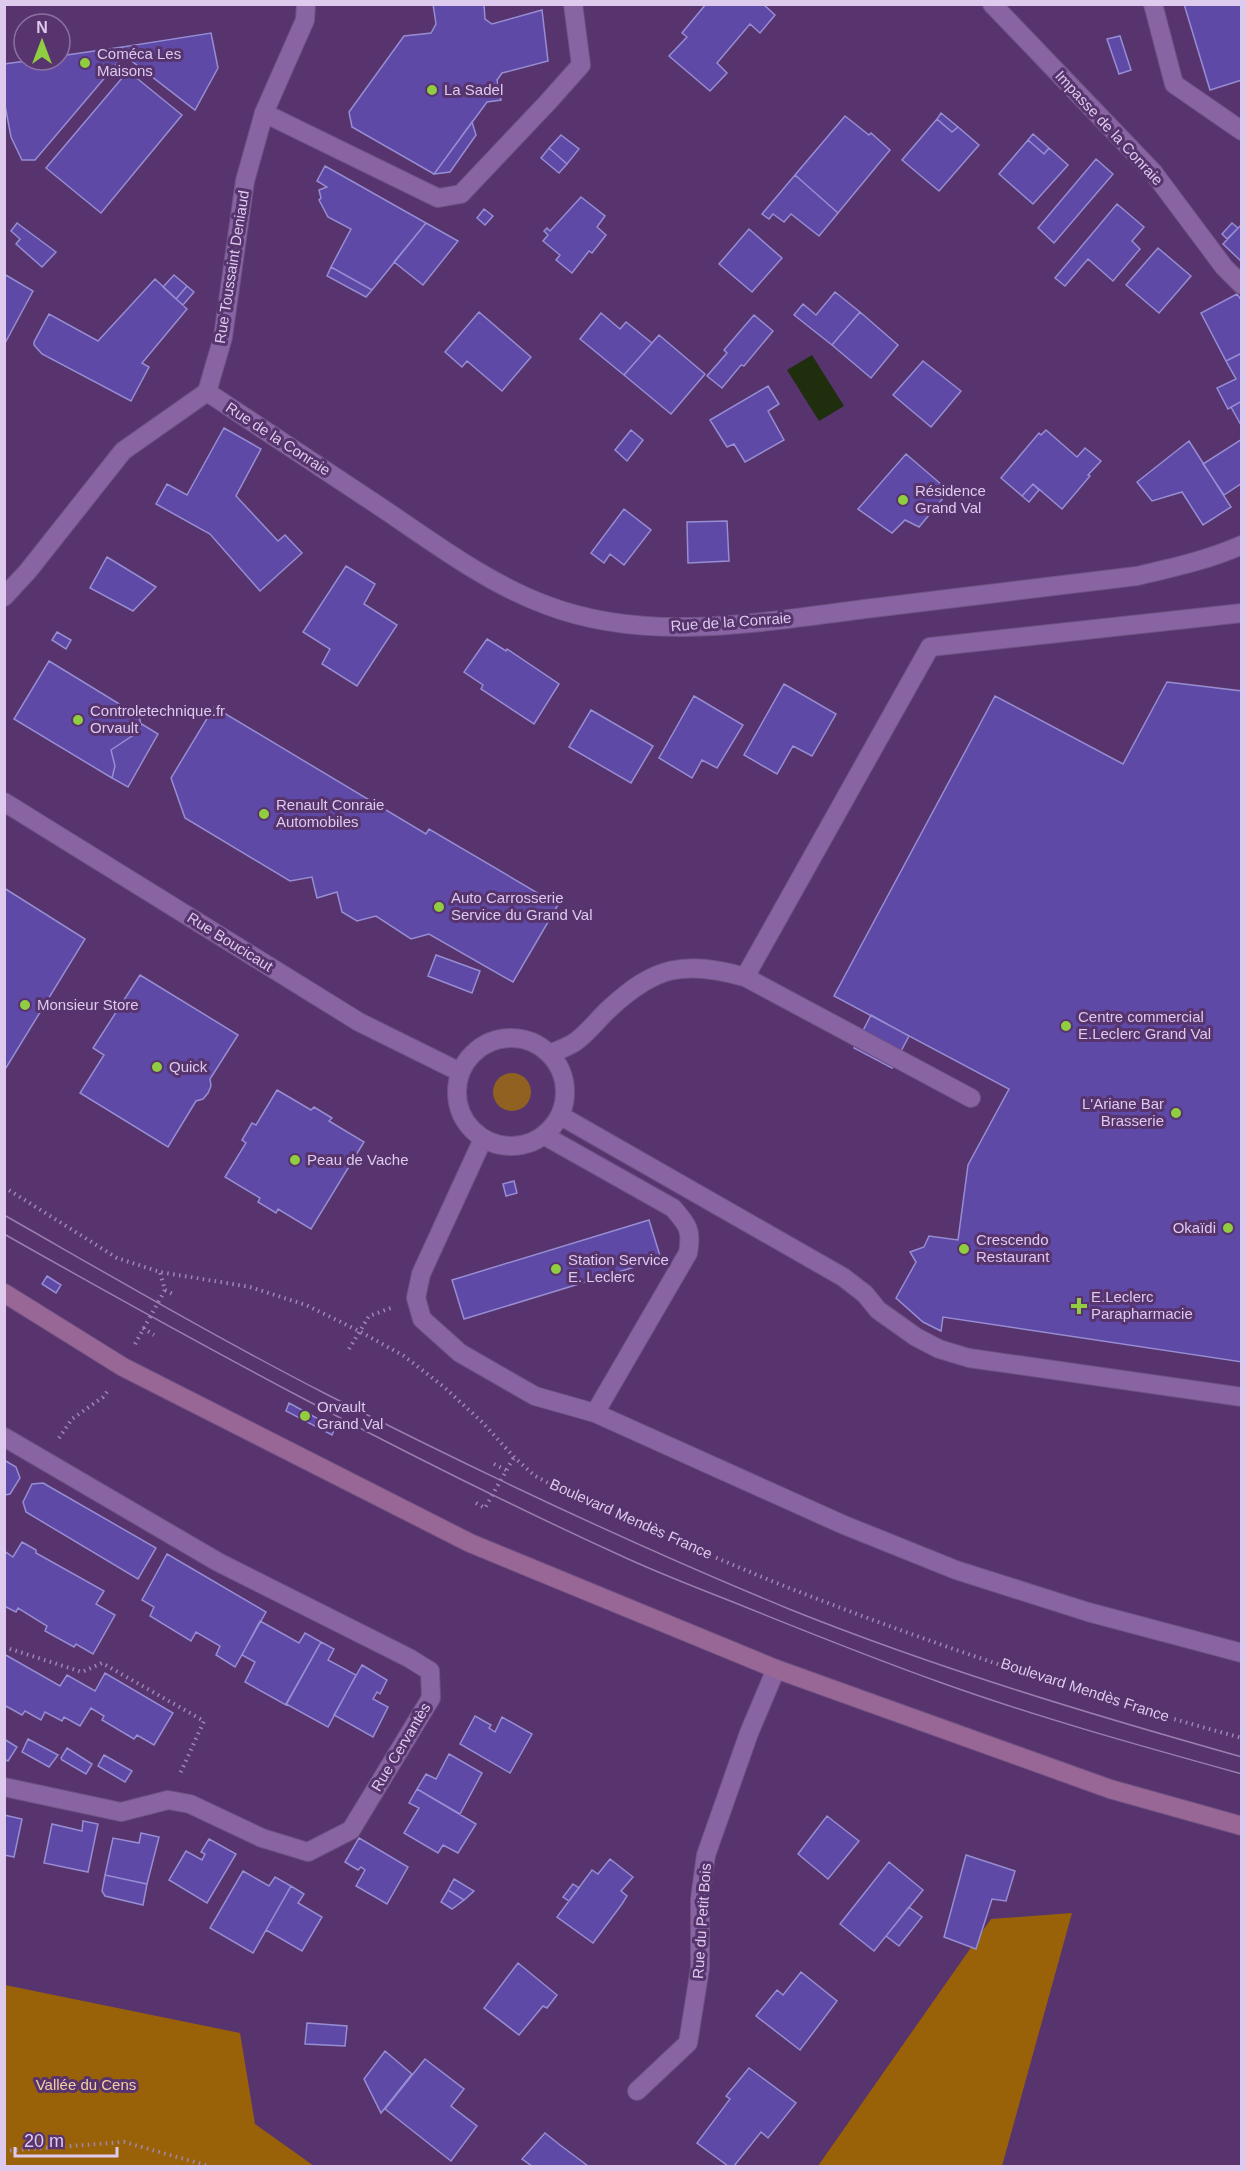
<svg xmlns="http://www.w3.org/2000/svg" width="1246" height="2171" font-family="Helvetica,sans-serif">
<rect width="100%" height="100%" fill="#57346e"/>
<!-- green -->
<path fill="#916122" d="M493 1092a19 19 0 1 1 38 0a19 19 0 1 1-38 0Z"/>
<!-- forest -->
<path fill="#9a6208" d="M1072,1913l-70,253h-184l173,-247z
M5,1985l235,48 15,91 59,42h-309z"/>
<!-- water -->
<path fill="#1f2e0d" d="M812,355l32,51 -25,15 -32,-51z"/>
<!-- building -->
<path fill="#5e49a7" stroke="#978dd2" stroke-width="1.5" d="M433,4h51l1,15 7,5 50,-14 6,51 -46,12 -5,7 4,20 -14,2 -53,72 -82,-47 -3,-15 55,-76 27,-3 5,-9z
M706,4h57l12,11 -15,18 -10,-9 -33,39 10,10 -17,18 -41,-35 18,-19 -5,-4z
M1184,4h58v76l-32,10z
M211,33l7,35 -23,42 -71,-55 -2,-8z
M1120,36l11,34 -12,4 -12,-35z
M122,47l2,8 -89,105h-13l-11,-23 -7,-37v-36l30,-4h26v-4z
M128,71l54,44 -81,98 -55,-45z
M941,113l17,14 -6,5 -15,-13z
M845,116l24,19 2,-2 19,17 -52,63 -43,-38z
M937,119l15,13 6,-5 21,18 -40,46 -37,-31z
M472,122l4,13 -26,37 -16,2z
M1033,134l16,14 -5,6 -16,-14z
M561,135l18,14 -12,15 -18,-16z
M1028,140l16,14 5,-6 19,17 -35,39 -34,-30z
M549,148l18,16 -8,9 -18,-15z
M1096,159l17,15 -59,69 -16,-15z
M325,166l101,57 -54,67 -41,-23 20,-38 -23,-12 -9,-17 2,-2 -2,-8 8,-3 -10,-6z
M795,175l43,38 -19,23 -28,-22 -7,8 -11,-8 -4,5 -7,-5z
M581,197l24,19 -8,11 9,8 -14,18 -3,-2 -17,22 -16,-13 4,-5 -17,-14 5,-6 -4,-4 3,-3 3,3z
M1117,204l27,23 -12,14 8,8 -27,32 -25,-22 -23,27 -10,-8z
M484,209l9,7 -8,9 -8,-7z
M17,223l39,29 -14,15 -26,-23 4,-5 -9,-8z
M426,223l32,18 -35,44 -29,-23z
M1232,223l6,5 -11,11 -5,-5z
M1241,225l1,1v36l-19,-18z
M749,229l33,29 -30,34 -33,-28z
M1158,248l33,28 -32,37 -33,-28z
M331,267l41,23 -6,7 -39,-21z
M4,274l29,17 -29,54z
M174,275l13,11 -11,13 -13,-12z
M155,279l32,30 -45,54 7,4 -18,34 -89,-47 -8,-9v-3l15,-28 49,27z
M187,286l7,6 -11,13 -7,-6z
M835,292l25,20 -28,33 -38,-30 9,-11 13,11z
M1237,294l5,7v52l-16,8 -25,-48z
M479,312l52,45 -29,34 -35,-30 -5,6 -17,-15z
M860,312l38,33 -27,33 -39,-33z
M601,313l19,16 6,-7 26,21 -28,32 -44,-36z
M754,315l19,16 -29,35 -3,-1 -19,23 -15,-12 20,-23 -3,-3z
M659,335l46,39 -34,40 -47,-39z
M1242,353v48l-14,8 -11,-21 19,-9 -10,-18z
M923,361l38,30 -30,36 -38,-32z
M768,386l11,18 -11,7 16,29 -39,22 -11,-18 -7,3 -17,-27z
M1242,401v26l-11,-20z
M224,428l37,21 -25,47 42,45 7,-6 17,18 -42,38 -50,-57 -54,-30 11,-20 20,11z
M631,430l12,10 -16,21 -12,-11z
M1046,430l31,27 8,-9 16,13 -13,14 2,1 -28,33 -29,-25 -11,12 -21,-18 38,-45 2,2z
M1242,439v44l-18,12 -21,-31z
M1189,441l42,66 -28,18 -21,-33 -30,9 -15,-19z
M906,454l43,37 -30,36 -14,-7 -13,13 -34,-24z
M1033,484l6,6 -10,12 -7,-6z
M624,509l27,21 -27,35 -14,-11 -6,9 -13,-10z
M727,521l2,40 -41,2 -1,-41z
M107,557l49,30 -23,24 -43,-23z
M346,566l29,18 -11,20 33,21 -40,61 -35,-22 8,-15 -27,-17z
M57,632l14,8 -5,9 -14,-9z
M487,639l19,12 1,-2 52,35 -25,40 -53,-35 2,-4 -19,-13z
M49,661l90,55 2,9 -3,7 -27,18 4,16 -3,12 -98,-59z
M1167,682l75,9v671l-299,-45 -2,14 -18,-9 -27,-24 20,-36 -6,-10 14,-5 5,-11 29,4 10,-75 41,-76 -175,-93 161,-300 128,68z
M784,684l52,30 -24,42 -19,-10 -16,28 -33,-19z
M694,696l49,29 -26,43 -15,-8 -10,18 -33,-20z
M214,707l212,127 3,-5 129,76 -45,77 -84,-48 -18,5 -35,-23 -19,5 -15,-9 -5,-20 -20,6 -5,-21 -22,4 -105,-63 -14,-40z
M591,710l62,36 -22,37 -62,-36z
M140,723l18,11 -30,53 -16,-9 3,-12 -4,-16 27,-18z
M4,888l81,51 -81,132z
M436,955l44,16 -8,22 -44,-17z
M140,975l98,60 -28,44 1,7 -3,7 -5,6 -7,2 -28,46 -88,-54 24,-38 -11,-7z
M871,1015l38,21 -17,32 -38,-20z
M277,1090l34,20 3,-3 18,11 -3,3 35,21 -53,87 -33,-20 -2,4 -18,-11 2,-4 -35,-21 21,-34 -4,-3 10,-17 4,2z
M514,1181l3,12 -11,3 -3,-12z
M649,1220l12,39 -197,60 -12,-39z
M47,1276l14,9 -5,8 -14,-9z
M289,1403l46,25 -3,7 -46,-24z
M4,1460l12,7 4,11 -10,16 -6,1z
M43,1483l113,65 -18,31 -112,-67 -3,-10 9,-18z
M22,1542l14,8v3l68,38 -8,13 19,11 -22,39 -17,-10 -2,3 -29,-16 2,-5 -29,-18 -2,4 -12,-6v-55l9,6z
M167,1554l99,58 -31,55 -19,-12 4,-9 -24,-14 -5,9 -41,-25 4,-9 -12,-7z
M260,1621l39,22 6,-10 16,9 -35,63 -41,-23 10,-20 -13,-7z
M321,1642l13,7 -6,11 28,15 -28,52 -42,-23z
M4,1654l56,32 7,-11 28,16 10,-18 68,40 -19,32 -17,-10 -3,4 -32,-19 2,-4 -13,-8 -11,18 -16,-9 -2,4 -17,-9 -4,8 -16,-9 -3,4 -18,-10z
M362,1665l25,15 -7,14 -3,-2 -4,7 15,8 -15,30 -39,-22z
M475,1716l16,9 -2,3 6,4 7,-15 30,17 -22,39 -50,-29z
M4,1739l13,8 -9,14 -4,-2z
M28,1739l30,16 -9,12 -27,-15z
M67,1748l25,16 -6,10 -24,-14 -1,-2z
M449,1754l33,19 -22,41 -43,-25 9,-15 10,5z
M104,1755l28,16 -7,11 -27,-16z
M417,1789l59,35 -18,29 -15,-8 -5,8 -34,-20 15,-25 -10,-5z
M4,1815l18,4 -8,38 -10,-2z
M827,1816l32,25 -31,38 -30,-25z
M83,1821l15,3 -10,48 -44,-9 8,-39 30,7z
M141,1833l18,4 -12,47 -42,-9 8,-37 26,5z
M359,1838l49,29 -21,37 -31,-18 9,-16 -4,-3 -3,3 -13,-8z
M209,1839l27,15 -29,49 -38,-23 17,-29 16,9 3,-6 -4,-2z
M966,1855l49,16 -9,30 -14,-2 -16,50 -32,-12z
M610,1859l23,18 -12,14 6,5 -5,8 -29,39 -36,-26 35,-47 6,4z
M889,1862l34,28 -49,61 -34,-27z
M243,1871l26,15 6,-9 16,9 -38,67 -43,-25z
M105,1875l42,9 -4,21 -38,-9 -3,-5z
M454,1879l20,12 -10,9 -16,-10z
M573,1884l6,4 -10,13 -6,-4z
M291,1886l13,8 -6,9 24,14 -20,34 -36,-21z
M448,1890l16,10 -12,9 -11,-7z
M909,1907l13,10 -23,29 -13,-10z
M518,1963l39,32 -10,13 -4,-2 -24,29 -35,-27z
M801,1972l36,29 -37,49 -44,-34 21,-26 6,5z
M307,2023l40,3 -2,20 -40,-2z
M385,2051l27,23 -31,39 -17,-34z
M425,2059l39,30 -13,17 26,20 -26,35 -66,-52z
M749,2068l47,35 -28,35 -7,-6 -27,34h-6l-31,-23 33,-44 -4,-3z
M545,2133l15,12 28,21h-56l-10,-7z"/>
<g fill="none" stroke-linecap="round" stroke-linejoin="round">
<!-- lane casing -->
<g stroke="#705283" stroke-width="20">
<path id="lane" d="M1153,4l21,80 68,47
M264,113l174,85 23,-4 87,-92 33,-37 -8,-61
M745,977l185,-330 312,-34
M550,1054c8,-4 18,-7 25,-12 13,-9 23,-23 34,-33 46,-43 75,-49 136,-32l226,121
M561,1116l282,161 22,17 13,16 38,27 23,12 30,9 273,39
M545,1136l128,72c15,17 19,22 15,45l-93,160
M483,1139l-62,135 -5,24 6,21 38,34 75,43 60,17 249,112 112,45 132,42 154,41"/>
</g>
<!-- street casing -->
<g stroke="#705283" stroke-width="20">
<path id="street" d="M992,4l161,168 71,95 18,18
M207,392c58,39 117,77 175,116 52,35 105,75 164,97 105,40 219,16 327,3 88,-11 176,-21 264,-32 35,-8 71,-16 105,-31
M4,597l24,-26 95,-120 84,-59 16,-55 22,-156 19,-68 41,-93 1,-16
M4,802l355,220 101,50
M457 1092a54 54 0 1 1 108 0a54 54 0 1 1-108 0Z
M4,1437l214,125 191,96 21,13 1,27 -80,132 -43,22 -46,-14 -72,-34 -22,-4 -47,12 -117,-25
M637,2091l51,-48 12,-75v-69l6,-44 43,-122 27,-64"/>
</g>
<!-- secondary casing -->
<g stroke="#705283" stroke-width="20">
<path id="secondary" d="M4,1293l119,74 347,176 306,126 334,120 132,37"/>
</g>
<!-- path -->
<path stroke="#a086b3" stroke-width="4" stroke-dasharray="1.5 4.5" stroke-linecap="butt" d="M4,1187l113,71 43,14 90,15 56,18 53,26 45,25 40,31 38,35 32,35 21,19 19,10c90,40 181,82 274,117 135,52 274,97 414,135
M165,1290l10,5
M143,1328l11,7
M135,1344l30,-54 -5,-18
M349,1349l20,-33 22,-8
M59,1438l13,-19 31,-22 6,-8
M494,1464l12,6
M476,1503l9,5 29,-51
M4,1647l78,25 20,-9 102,58 -25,55
M4,2151l120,-9 85,24"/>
<!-- lane -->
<use href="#lane" stroke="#8864a2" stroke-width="18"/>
<!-- street -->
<use href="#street" stroke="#8864a2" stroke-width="18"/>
<!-- secondary -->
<use href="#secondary" stroke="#986796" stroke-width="18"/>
<!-- tram -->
<path stroke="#997dac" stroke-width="1.5" d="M4,1215c107,61 213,123 322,179 151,77 305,150 463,215 147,59 300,105 453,148
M4,1234c203,115 409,227 622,324 35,16 71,30 107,44 69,28 139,56 209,81 98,35 199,63 300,91"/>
</g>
<!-- markers -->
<g fill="#90cd41" stroke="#57346e" stroke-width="2">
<circle cx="85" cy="63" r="6"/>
<circle cx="432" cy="90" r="6"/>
<circle cx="903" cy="500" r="6"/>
<circle cx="78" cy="720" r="6"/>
<circle cx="264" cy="814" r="6"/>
<circle cx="439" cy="907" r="6"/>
<circle cx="25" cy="1005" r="6"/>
<circle cx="1066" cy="1026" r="6"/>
<circle cx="157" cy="1067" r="6"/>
<circle cx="1176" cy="1113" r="6"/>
<circle cx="295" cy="1160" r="6"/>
<circle cx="1228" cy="1228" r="6"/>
<circle cx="964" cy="1249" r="6"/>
<circle cx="556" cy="1269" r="6"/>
<path d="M1076 1297h6v6h6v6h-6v6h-6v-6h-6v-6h6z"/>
<circle cx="305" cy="1416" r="6"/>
</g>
<g text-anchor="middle" stroke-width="6" stroke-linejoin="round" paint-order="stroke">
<!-- poi labels -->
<g font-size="15" fill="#ddcaec" stroke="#57346e" text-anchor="start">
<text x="97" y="59">Coméca Les<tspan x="97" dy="17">Maisons</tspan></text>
<text x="444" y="95">La Sadel</text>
<text x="915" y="496">Résidence<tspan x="915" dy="17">Grand Val</tspan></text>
<text x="90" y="716">Controletechnique.fr<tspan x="90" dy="17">Orvault</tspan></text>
<text x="276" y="810">Renault Conraie<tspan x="276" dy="17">Automobiles</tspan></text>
<text x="451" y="903">Auto Carrosserie<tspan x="451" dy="17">Service du Grand Val</tspan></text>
<text x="37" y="1010">Monsieur Store</text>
<text x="1078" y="1022">Centre commercial<tspan x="1078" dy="17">E.Leclerc Grand Val</tspan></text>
<text x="169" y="1072">Quick</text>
<text x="1164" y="1109" text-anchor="end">L'Ariane Bar<tspan x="1164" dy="17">Brasserie</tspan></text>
<text x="307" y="1165">Peau de Vache</text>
<text x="1216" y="1233" text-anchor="end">Okaïdi</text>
<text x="976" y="1245">Crescendo<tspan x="976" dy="17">Restaurant</tspan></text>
<text x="568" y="1265">Station Service<tspan x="568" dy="17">E. Leclerc</tspan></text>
<text x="1091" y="1302">E.Leclerc<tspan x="1091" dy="17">Parapharmacie</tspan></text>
<text x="317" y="1412">Orvault<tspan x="317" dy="17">Grand Val</tspan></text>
</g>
<!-- street labels -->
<g font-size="15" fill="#ddcaec" stroke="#57346e">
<text transform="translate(1109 128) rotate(47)" y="5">Impasse de la Conraie</text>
<text transform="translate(232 267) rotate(-81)" y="5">Rue Toussaint Deniaud</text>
<text transform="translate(278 439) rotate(33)" y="5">Rue de la Conraie</text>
<text transform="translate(731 622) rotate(-4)" y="5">Rue de la Conraie</text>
<text transform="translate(230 942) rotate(32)" y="5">Rue Boucicaut</text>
<text transform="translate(631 1519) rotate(24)" y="5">Boulevard Mendès France</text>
<text transform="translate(1085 1690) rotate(18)" y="5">Boulevard Mendès France</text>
<text transform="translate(401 1747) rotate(-59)" y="5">Rue Cervantès</text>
<text transform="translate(702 1921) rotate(-86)" y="5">Rue du Petit Bois</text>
</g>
<!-- park labels -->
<g font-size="15" fill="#f4cfa4" stroke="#57346e">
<text x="86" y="2090">Vallée du Cens</text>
</g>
</g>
<!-- border -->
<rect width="1246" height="2171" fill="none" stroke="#ddcaec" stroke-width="12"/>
<!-- north arrow -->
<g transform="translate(42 42)"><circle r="28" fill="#57346e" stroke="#8d70a0" stroke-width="1.5"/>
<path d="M0-4.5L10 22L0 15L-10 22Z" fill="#90cd41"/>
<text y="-9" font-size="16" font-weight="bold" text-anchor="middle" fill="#ddcaec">N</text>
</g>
<!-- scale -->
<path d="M15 2147v9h102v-9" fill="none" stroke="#ddcaec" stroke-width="3"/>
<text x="24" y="2147" font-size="18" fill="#ddcaec" stroke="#57346e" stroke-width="4.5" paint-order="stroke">20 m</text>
</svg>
